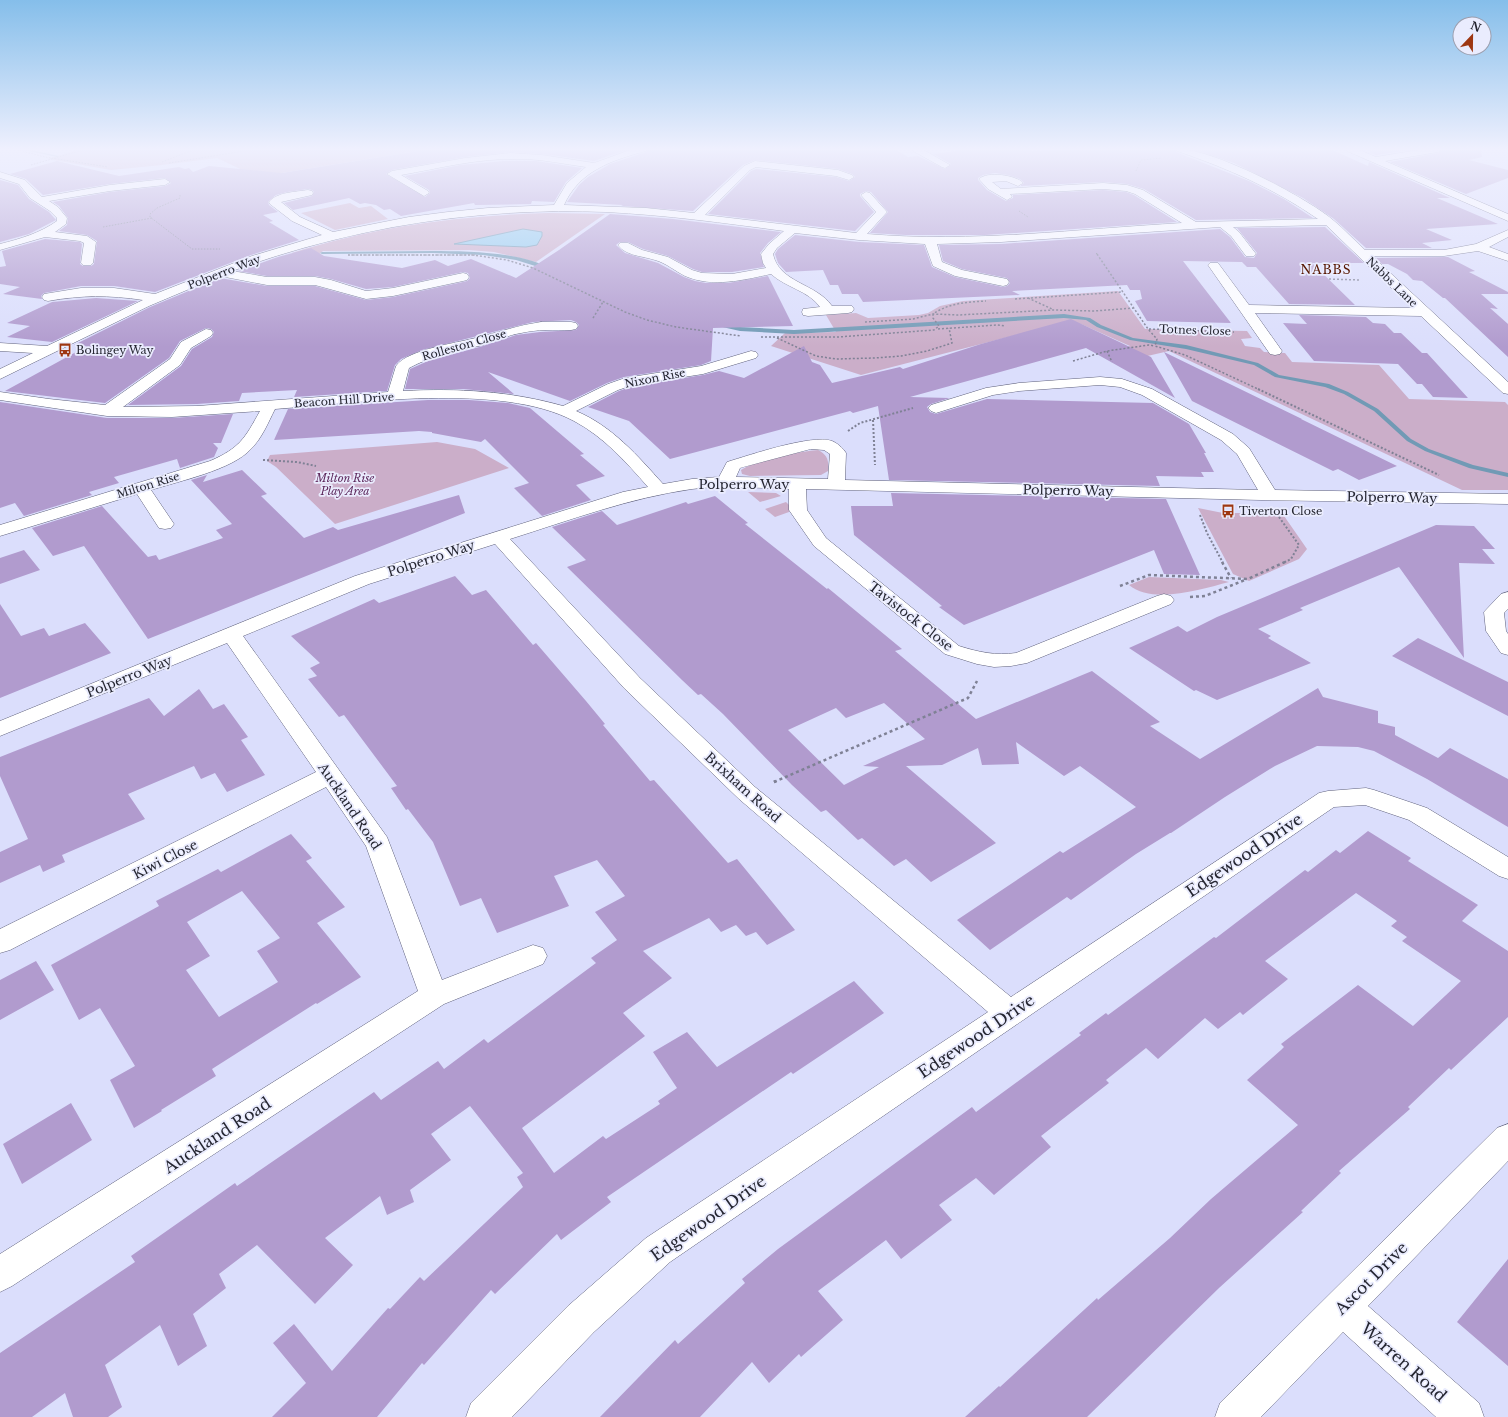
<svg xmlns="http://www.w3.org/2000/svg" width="1508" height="1417" font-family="'Libre Baskerville',serif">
<rect width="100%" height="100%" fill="#dbdefc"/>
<!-- green -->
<path fill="#cbaec9" d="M87,149h342l-172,28 -40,-19 -55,7 -51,5 -63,-11 28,-9z
M350,203l9,5 12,-2 17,13 -53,11 -34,-17z
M548,213l57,1 -69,48 -42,-10 -25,-2 -146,1 -4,3 -27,-1c85,-27 166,-37 256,-40z
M1118,291l27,38 102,2 5,7 -11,1 4,7 15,2 4,4 21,1 7,9 87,3 30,34 96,3 3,3v85h-46l-293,-139 -52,12 -7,-12 20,-5 -49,-22 -15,-2 -205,53 -90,-29 14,-13 51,-1 -10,-17 30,-2 12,5 51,-3 9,-2 12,-7 23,-5z
M437,442l38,7 34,19 -174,56 -59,-57 -9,-6 3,-6z
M818,450c10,5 11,11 10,21l-7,4 -71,1 -8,-2 -1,-4c12,-9 61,-19 77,-20z
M748,492l28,1 5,3 -21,6z
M786,502l4,4 -1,6 -14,5 -10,-8z
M1198,508l25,5h59l25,36 -8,10 -50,22 -16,-7z
M1149,577l72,3 8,2c-27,7 -76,23 -100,3z"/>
<!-- water -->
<path fill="#92ccee" stroke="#719ab5" d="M523,229l19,3v4l-5,9 -11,2 -72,-3z"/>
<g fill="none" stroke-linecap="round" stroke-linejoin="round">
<!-- stream -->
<path fill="#719ab5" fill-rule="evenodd" d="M19,149h7l33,7 -2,1z
M433,251c31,0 92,1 117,18l-2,1 -32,-10 -33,-5 -50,-2 -111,1 -2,-1 2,-1z
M1064,314l26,4 11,7 32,13 53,7 72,18 21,12 50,9 19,8 30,17 33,30 18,10 44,16 35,8v4l-39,-9 -44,-17 -18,-10 -33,-30 -30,-17 -19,-7 -50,-10 -21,-12 -68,-16 -56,-9 -33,-13 -11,-7 -22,-2 -270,16 -54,-3 -22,-5 3,-2 19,3 54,3z"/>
</g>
<!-- building -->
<path fill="#b19bce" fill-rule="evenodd" d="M430,149h199l-35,12 -52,-7 -32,-2 -45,5 -73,13 -6,4 39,23 5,-4 -1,-3 -24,-14 55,-11 44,-4h32l46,7 -16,14 -12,20 -22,-1 -1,3 -56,1 -1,-2 -73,13 -11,-7 -6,1 -8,-5 -11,-2 -5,1 -11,-6 -56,12 -9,-7 28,-7 2,-4 -2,-2 -4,-1 -21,3 -11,3 -8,7 1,3 9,7 -15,3 10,6 -4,1 30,18 -48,15 -96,37 -41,-6h-33l-37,7 -3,3 1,3 -39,-5 17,-7 -20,-3v-17l6,-1 -4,-15 43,-12 35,3 2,2 -2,20 3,2h8l3,-2 3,-23 -10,-6 -28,-4 8,-6 1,-7 -9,-12 -6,-4 57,-10 55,-6 6,-3 -6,-5 -55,6 -67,11 -17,-16 -16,-5 47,-13 62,15 60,-9 6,2 4,-1 4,4 16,-6 73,7z
M648,149h247l13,8 10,-1 27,13 6,-5 -18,-10 38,-5 61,2 143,-1 1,2 73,29 35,18 29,19 -117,2 -52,-31 -17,-5 -24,-2 -83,4 4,-3 -4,-4 -12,-4 -13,-2 -12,2 -5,3v2l9,10 19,11 7,-3v-3l90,-5 23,2 8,3 43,27 -192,13h-79l-36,-2 18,-21 -17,-20 -5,-1 -6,3v2l14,16 -19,19 -147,-17 43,-43 5,-2 80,8 13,4 6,-4 -3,-3 -14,-5 -83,-9 -12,5 -50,46 -72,-5 2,-1 -56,-3 12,-17 9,-8 22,-13 36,-12z
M1212,149h118l38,17 1,-4 81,36h-13l61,26 -72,5 26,11 -30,3 10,5h-66l-32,-29 -31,-21 -69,-35 -39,-13h19z
M1370,149h46l-40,6 -6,-2z
M1443,149h38l1,8 -13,3 39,10v8l-42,16 -76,-32 48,-9z
M0,180l18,5 11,14 20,13 7,8 -27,14 -29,8z
M610,214l63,5 108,13 -13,11 -8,10 4,14 -32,5h-30l-9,-3 -25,-13 -25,-7 -15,-7h-8l-4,3 9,8 33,10 26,14 11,4 11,2h22l40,-7 25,50 -80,2 -2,33 -10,4 -77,12 -17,6 -37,18 -82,-29 26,22 -51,-5h-58l5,-20 18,-8 55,-15 33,-11 24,-3 36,-2 3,-5 -3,-3 -5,-2 -38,2 -111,28 -21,9 -6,6 -8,26 -93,6 3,-7 -55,3 -3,8 -42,3 -69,1 53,-39 11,-17 20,-12 2,-5 -3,-3 -5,-1 -26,13 -11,17 -64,45 -100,-12 82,-45 -13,-1 76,-38 70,-29 47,8h48l51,14 27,-3 70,-15 4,-1 3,-3 -2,-5 -5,-1 -70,15 -27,2 -35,-10 -16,-3h-48l-29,-5 40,-14 33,-9 13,8 78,12 33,-8 13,6 23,-7 45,19 43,-28z
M1325,227l39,36h-52l43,42 -66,-1 -33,-37h-9l-5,-5 -59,-1 48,62 -84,-2 -12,-20 7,-2 -2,-9h-10l-3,-5 -115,6 8,4 -157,7 -5,-8h-16l-4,-9h-8l-7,-15 -37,2 -8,-9 -3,-9 3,-5 17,-14 64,7 65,3 8,22 23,10 48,10 4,-1 3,-3 -3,-5 -45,-9 -19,-8 -4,-16 62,-1 219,-15 10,8 15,20 9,1 3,-5 -20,-25z
M1448,257l27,14 -6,1 39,20v2h-27l17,15 -8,-1 18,16v33l-63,-59h-2l-21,-17 -9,-1 -6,-6 -19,-10h-6l-6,-6z
M96,298l42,3 -86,41 -45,-5 23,-11 -23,-3 45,-21z
M1299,315l67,2 7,6 12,1 9,9h7l21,20h5l41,45 -35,-1 -11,-13h-5l-19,-20 -84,-3 -31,-38 24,1z
M1071,319l80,38 24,41 -89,-50 -176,49 40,1 -19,6 -4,3 3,5 6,2 51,-15 166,4 36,21 17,29h-2l10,19h-13l3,5 -48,-1 4,10 -271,-6 -11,-74 -25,7 -3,-2 -180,48 -41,-38 -41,-14 31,-16 14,-5 70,-11 16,-4 25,7 60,-32 8,16 8,3 12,18 68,-16 3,2 78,-25z
M1164,352l138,67h-1l96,47 -38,14 -21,-11 -5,2 -141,-70z
M428,400h41l39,3 22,5 54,46 -4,1 25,21 -29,9 15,15 -49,16 -28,-28 15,-5 -44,-44 -4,3 -49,-9v-1l-13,-1 -145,9 14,-31z
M0,402l107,16h65l61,-4 -12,29h-8l5,5 -4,9 -34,11 -3,-9 -63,18 5,6 -30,9 3,3 -68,21 -9,-13 -15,5z
M242,470l25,24 -6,2 43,42 29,-11 5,3 121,-35 6,18 -317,126 -64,-93 -31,10 -21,-28 70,-22 46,51 8,-2 3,5 64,-22 -7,-8 16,-6 -41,-44 16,-5 -4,7z
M891,493l275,6 34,76 -36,-1 -10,-24 -190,75 -25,-18 3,-1 -88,-71 -3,-29h42z
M715,496l33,27 -3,1 82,65 1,-1 74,61 -7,2 81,68 116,-48 68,51 -10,4 50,33 118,-71 5,9 55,14v12l17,4v8l43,23 12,-10 58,31v48l-81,-48 -53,-28 -16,-4 -41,-1 -42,20 -50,31 -54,36h-1l-34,21 -65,46 -4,-3 -77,53 -33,-30 103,-69 3,2 73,-46 -56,-41 -16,10 -48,-34 3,22 -37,1 -4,-17 -36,17 -36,1 90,77 -65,39 -25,-23 -12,7 -32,-28 -4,2 -32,-30 -5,2 -29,-27 -69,-71 -22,-20 -3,1 -16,-15 -115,-113 19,-7 -34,-33 50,-16 15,14 69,-23 2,2zM884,703l41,36 -62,27 16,1 -35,18 -56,-55 48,-22 10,10z
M1436,525l38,1 21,23h-13l13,15 -36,-1 5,95 -65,-91 -99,41 3,2 -45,19 13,7 -3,2 43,25 -94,37 -21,-10 -2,1 -65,-43 49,-22 9,6 30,-15z
M24,550l16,20 -40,14v-26z
M455,576l17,19 14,-5 47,55 3,-2 50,58 19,23 -2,1 47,56 4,-1 74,83 9,-4 58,71 -28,15 -11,-13 -10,4 -10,-11 -15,7 -12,-14 -66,33 29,27 -49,35 22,23 -123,92 32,45 49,-37 3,3 54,-35 -2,-3 19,-13 -24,-36 34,-20 30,35 137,-86 30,32 -91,61 -2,-2 -184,125 4,5 -50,38 -4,-6 -62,60 -4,-4 -67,75 -2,-2 -45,54h-105l34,-34 -33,-40 21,-19 38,47 56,-63 2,1 30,-32 4,4 99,-94 -6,-10 6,-4 -53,-67 -39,28 20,26 -41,30 4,12 -27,13 -7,-19 -55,42 28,27 -38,39 -58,-59 -38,29 7,14 -33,26 14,32 -29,20 -18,-41 -55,40 17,42 -14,10h-35l-8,-24 -33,24h-32v-64l135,-91 -4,-6 104,-73 2,3 137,-94 7,8 57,-39 6,8 40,-30 4,4 108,-80 -5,-5 26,-18 -22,-28 30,-16 -28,-36 -43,16 15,30 -72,27 -16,-35 -21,8 -27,-64 -25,-33 -2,1 -15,-22 6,-2 -53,-71 -5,2 -31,-38 9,-3 -7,-8 10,-5 -29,-27 83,-37 5,4z
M0,604l21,32 23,-8 5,8 36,-13 26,30 -111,45z
M1418,638l90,44v34l-116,-60z
M199,689l14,20 11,-5 24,33 -7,3 24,35 -38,17 -12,-19 -14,6 -7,-13 -66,28 17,25 -83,36 3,7 -22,10 -3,-7 -40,18v-31l28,-13 -28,-63v-19l149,-59 15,18z
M1368,831l43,27 -3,3 70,44 -16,16 46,30v66l-57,53 -2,-2 -41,39 2,2 -71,62 2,2 -40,38 2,1 -84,76 -132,129h-122l34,-31 1,1 97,-89 1,2 72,-62 41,-39 87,-74 -51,-45 34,-30 3,-3 -3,-3 77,-59 55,41 48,-45 -59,-40 5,-4 -16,-11 6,-5 -41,-28 -91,68 23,18 -45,36 -3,-3 -22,17 -13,-11 -47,41 -12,-11 -40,32 3,3 -68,53 10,11 -57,48 -18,-17 -37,27 13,15 -51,39 -15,-19 -68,51 25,29 -42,37 -2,-3 -30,29 -17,-21 -52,55h-100l75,-77 3,4 67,-61 -3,-4 36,-30 194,-142 4,5 105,-77 -2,-2 27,-20 2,2 106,-78 2,1 89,-68 3,2 28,-22 4,3z
M291,834l21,24 -6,3 39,46 -28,16 44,54 -44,27 -1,-1 -104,66 4,7 -55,34 1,1 -28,17 -24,-48 25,-14 -35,-58 -21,12 -28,-55 108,-59 -3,-5 62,-32 3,3zM242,891l38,47 -23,13 21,31 -59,35 -33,-47 24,-14 -23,-34z
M36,961l18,29 -54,30v-40z
M71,1103l21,37 -70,44 -19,-40z
M1508,1259v107l-51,-44z"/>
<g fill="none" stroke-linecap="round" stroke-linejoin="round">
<!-- minor casing -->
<g stroke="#60627c" stroke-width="1">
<path id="minor" d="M633,149h14l-1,2c-34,9 -67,20 -82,54l82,3 48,5 50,-47 11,-5 83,9 14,5 2,2 -5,3 -13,-4 -80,-9 -6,3 -45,45 151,18 20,-21 -15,-17 5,-3 4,1 17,19 -20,22c105,9 211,-5 315,-11l-47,-29 -9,-3 -23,-2 -93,5 2,3 -5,3 -19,-11 -9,-10c8,-8 37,-4 44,4l-5,3 -12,-5 -14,1 9,7 102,-6 24,2 16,5 53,32 122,-3c-43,-30 -91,-51 -141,-68l-1,-2c34,-2 130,48 157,71 11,9 21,20 32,30h79l32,-6 32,-14v7l-19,10 19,7v7l-30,-10 -34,5h-72l136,126v12l-5,-1 -82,-77 -166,-3 27,38 -2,3 -5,1 -5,-1 -62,-89 2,-2h8l31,42 163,3 -86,-83 -93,2 6,5 17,22 -2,2h-8l-15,-20 -11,-9 -219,15 -64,2 5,18 20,8 45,9 2,3 -2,3 -4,1 -48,-10 -22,-10 -8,-22 -66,-4 -64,-7 -18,15 -4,6c6,29 43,29 59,52h20l2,3 -2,3 -4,1 -40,3 -5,-1 -1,-3 1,-3 17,-2c-11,-16 -35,-20 -49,-33 -28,6 -58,14 -86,2 -10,-5 -19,-13 -30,-16 -12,-4 -29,-4 -37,-15l2,-2h8l14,7 26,7 24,13 10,3 30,1 34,-6 -3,-5 -2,-9 8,-10 15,-13c-59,-8 -118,-16 -178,-19 -127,-5 -254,15 -374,59l35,6h48l16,3 35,11 27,-3 70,-15 4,1 2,3 -2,3 -4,1 -70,15 -27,3 -51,-14h-48l-47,-9 -71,30 -149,73v-10l33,-16 -33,-2v-8l47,3 96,-46c-35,-5 -60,-5 -95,1l-4,-1 -2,-3 2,-3 37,-6h33l41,6 97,-38 70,-21 -30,-14 -22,-17 -1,-2c8,-10 27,-10 39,-12l4,1 1,2 -1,2 -31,7 19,15 33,15 76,-15 39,-5 40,-4 66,-3 13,-22 19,-16c-22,-3 -44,-8 -67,-8 -40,-1 -79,9 -118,16l27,16 1,2 -5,3 -37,-22 5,-3 73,-13 45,-5 32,2 52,8z
M912,149h10l28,16 -5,3 -3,-1 -29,-16z
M1346,149h11l19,8 48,-8h18l-4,3 -53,9 123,53v7l-161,-70z
M0,172l25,8 17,17 68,-12 55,-6 5,3 -5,3 -55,6 -61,10 9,6 9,11 -1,6 -11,8 32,4 9,6 -3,21 -2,2h-8l-2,-2 3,-20 -4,-2 -35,-4 -45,13v-6c20,-5 40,-11 57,-23v-3l-7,-7 -20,-13 -11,-14 -19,-6z
M541,322h30l5,1 2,3 -2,3 -5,1c-17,0 -33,-1 -50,3 -13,2 -25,8 -38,12 -26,6 -50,10 -74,23l-6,23c54,-3 107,0 160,15l45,-22 17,-6 76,-12 50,-15 5,1 2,3 -2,3 -53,16 -70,11 -15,5 -42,21c36,15 62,45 87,73l29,-5 27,-2 8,-15c23,-7 85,-28 105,-21 5,2 11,7 14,12l-1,27 413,10 -21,-36 -16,-14 -79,-45 -22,-8 -20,-2 -81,6 -26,4 -57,18 -5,-2 -3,-3 3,-3 55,-17 33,-5 81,-6 22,2 30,10 81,45 16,14 26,42 233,4v10l-247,-4 -455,-11 1,21 19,28 133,108c19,6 37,10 57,7l141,-57 7,-2 7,2 3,4 -3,4 -144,59 -16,3 -17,1 -17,-3 -32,-10 -131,-108 -25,-36v-21c-32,-1 -66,-4 -97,0 -63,9 -122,31 -182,50l130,139 115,109 256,210 308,-204 9,-2 38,-3 8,2 53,18 81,49v22l-9,-3 -90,-56 -44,-15 -31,2 -664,455 -76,70 -82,85h-46l5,-14 97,-97 78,-68 342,-226 -249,-213 -115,-111 -129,-144 -126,40 -126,52 144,201 55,143 91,-35 10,3 4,8 -4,8 -99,40 -432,282 -12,6v-38l418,-263 -52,-145 -40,-59 -316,163 -10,3v-24l316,-157 -89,-129 -227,93v-15l355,-145 268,-84 25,-5c-22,-25 -44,-50 -74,-66 -73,-39 -216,-18 -299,-12 -7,14 -13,29 -24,40 -19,21 -72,32 -100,41l23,34 -3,4 -6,1 -6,-1 -22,-34 -137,42v-11l210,-64c30,-13 35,-23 50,-50l-88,6 -65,-1 -107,-16v-8l49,7 56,6 65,-46 11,-17 25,-13 5,1 2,3 -2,3 -20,12 -11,17 -57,42 74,-1 191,-14 8,-26c12,-17 63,-23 83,-29 21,-5 40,-12 62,-15zM811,449l13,1 6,4 -2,25 -92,-2 4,-9z
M1508,592v17l-4,4 2,18 2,3v21l-7,-2 -15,-22 -2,-19 17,-18z
M1508,1124v37l-140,145 111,97 5,14h-48l-93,-85 -82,85h-46l5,-14 277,-275z"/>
</g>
<!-- path-far4 -->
<path stroke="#7f8195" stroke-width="1" stroke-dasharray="1.5 1.5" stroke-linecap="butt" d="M14,149l31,8 63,10
M305,149h28
M162,162l33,-13
M169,163l88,-14
M31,165l48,-14 14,-2
M1136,171l5,-11 21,-2
M180,195v3l-23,10 -7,6v3l42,32h28
M1019,211l9,6
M103,227l49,-9
M1096,253l2,2
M348,255h127"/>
<!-- path-far3 -->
<path stroke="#7f8195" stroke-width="1.5" stroke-dasharray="2 2" stroke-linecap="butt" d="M1097,254l51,75 9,10 -2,7 30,9 75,35
M348,255h125l34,5 26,8 92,44 22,8 29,7 65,9
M1329,279l30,1
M1028,298l24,11
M1015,299l107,-7
M593,318l10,-16
M865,322l48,-3 20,-5 25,1 96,-5 40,1 40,-3
M938,329l59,-4 8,1
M1149,329l85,3
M761,337h77l96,-7 5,-4 -6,-8v-4c16,-11 34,-12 53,-13
M777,338l39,18 20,3 39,-1 26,-2 26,-5 25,-8 -3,-15
M1107,351l5,11
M1073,361l34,-10 42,-6 6,1"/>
<!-- path-far2 -->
<path stroke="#7f8195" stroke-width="2" stroke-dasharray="2 2" stroke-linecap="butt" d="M1258,389l181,86
M873,420l2,45
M848,431l12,-8 53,-15
M263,460l34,2 19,4
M1200,515l7,18 16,30
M1279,517l20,28 -8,14 -8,4"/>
<!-- path-far1 -->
<path stroke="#7f8195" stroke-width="2.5" stroke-dasharray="3 3" stroke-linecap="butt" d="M1222,562l9,16
M1120,586l29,-11 99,4 37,-17
M1190,597l15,-1 40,-16
M774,782l194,-84 9,-17"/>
<!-- path -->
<path stroke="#7f8195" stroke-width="3" stroke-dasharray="3.5 3.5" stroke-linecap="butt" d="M774,782l2,-1"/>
<!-- minor -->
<use href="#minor" fill="#fff" fill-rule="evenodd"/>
</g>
<!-- sky -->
<linearGradient id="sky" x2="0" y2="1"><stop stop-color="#85beea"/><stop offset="0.43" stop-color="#eff0fe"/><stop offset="1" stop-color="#eff0fe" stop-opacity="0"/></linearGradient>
<rect width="1508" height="347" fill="url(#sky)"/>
<!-- icons -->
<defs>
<g id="bus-bare" transform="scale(1.08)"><path d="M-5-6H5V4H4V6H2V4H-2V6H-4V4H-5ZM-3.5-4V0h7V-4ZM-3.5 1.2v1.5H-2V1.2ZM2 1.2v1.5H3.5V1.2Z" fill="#9e3712" stroke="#eaecfe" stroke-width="2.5" paint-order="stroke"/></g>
</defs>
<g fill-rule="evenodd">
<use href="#bus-bare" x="65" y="350"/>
<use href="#bus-bare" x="1228" y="511"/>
</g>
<g text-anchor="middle" stroke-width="3.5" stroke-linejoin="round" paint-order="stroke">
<!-- far-street labels -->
<g font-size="11" fill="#252631" stroke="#eaecfe">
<text transform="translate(224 272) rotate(-21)" y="4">Polperro Way</text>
<text transform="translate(1392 282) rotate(44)" y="4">Nabbs Lane</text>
<text transform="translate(1195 330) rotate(2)" y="4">Totnes Close</text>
<text transform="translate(464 345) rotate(-16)" y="4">Rolleston Close</text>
<text transform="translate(655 378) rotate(-11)" y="4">Nixon Rise</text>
<text transform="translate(344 400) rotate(-4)" y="4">Beacon Hill Drive</text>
<text transform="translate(148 485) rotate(-17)" y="4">Milton Rise</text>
</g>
<!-- far-poi labels -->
<g font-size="11" fill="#252631" stroke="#eaecfe" text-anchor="start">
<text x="76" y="354">Bolingey Way</text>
<text x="1239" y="515">Tiverton Close</text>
</g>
<!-- far-park labels -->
<g font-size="11" font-style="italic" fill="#5c275b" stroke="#eaecfe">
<text x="345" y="482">Milton Rise<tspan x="345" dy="13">Play Area</tspan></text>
</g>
<!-- far-neighbourhood labels -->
<g font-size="12" letter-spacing="1" fill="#571700" stroke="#eaecfe">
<text x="1326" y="274">NABBS</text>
</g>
<!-- street labels -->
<g font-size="13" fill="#252631" stroke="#eaecfe">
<text x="744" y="489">Polperro Way</text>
<text transform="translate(1068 490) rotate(1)" y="5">Polperro Way</text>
<text transform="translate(1392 497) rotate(1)" y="5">Polperro Way</text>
<text transform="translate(431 558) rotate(-18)" y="5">Polperro Way</text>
<text transform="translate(911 616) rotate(38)" y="5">Tavistock Close</text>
<text transform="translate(129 676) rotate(-22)" y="5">Polperro Way</text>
<text transform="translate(743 787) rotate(42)" y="5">Brixham Road</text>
<text transform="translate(350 806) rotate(56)" y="5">Auckland Road</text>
<text transform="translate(165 859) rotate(-27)" y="5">Kiwi Close</text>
</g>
<!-- near-street labels -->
<g font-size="16" fill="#252631" stroke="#eaecfe">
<text transform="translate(1244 855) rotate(-34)" y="6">Edgewood Drive</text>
<text transform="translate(976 1036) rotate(-34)" y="6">Edgewood Drive</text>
<text transform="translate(217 1135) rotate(-33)" y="6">Auckland Road</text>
<text transform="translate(708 1218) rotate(-35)" y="6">Edgewood Drive</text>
<text transform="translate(1371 1278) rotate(-45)" y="6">Ascot Drive</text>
<text transform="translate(1404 1362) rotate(42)" y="6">Warren Road</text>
</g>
</g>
<!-- north arrow -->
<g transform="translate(1472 36) rotate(22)"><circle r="19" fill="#eaecfe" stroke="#9b9dac"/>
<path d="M0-3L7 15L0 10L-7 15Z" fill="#9e3712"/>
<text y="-6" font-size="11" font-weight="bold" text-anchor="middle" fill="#252631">N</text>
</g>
</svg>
